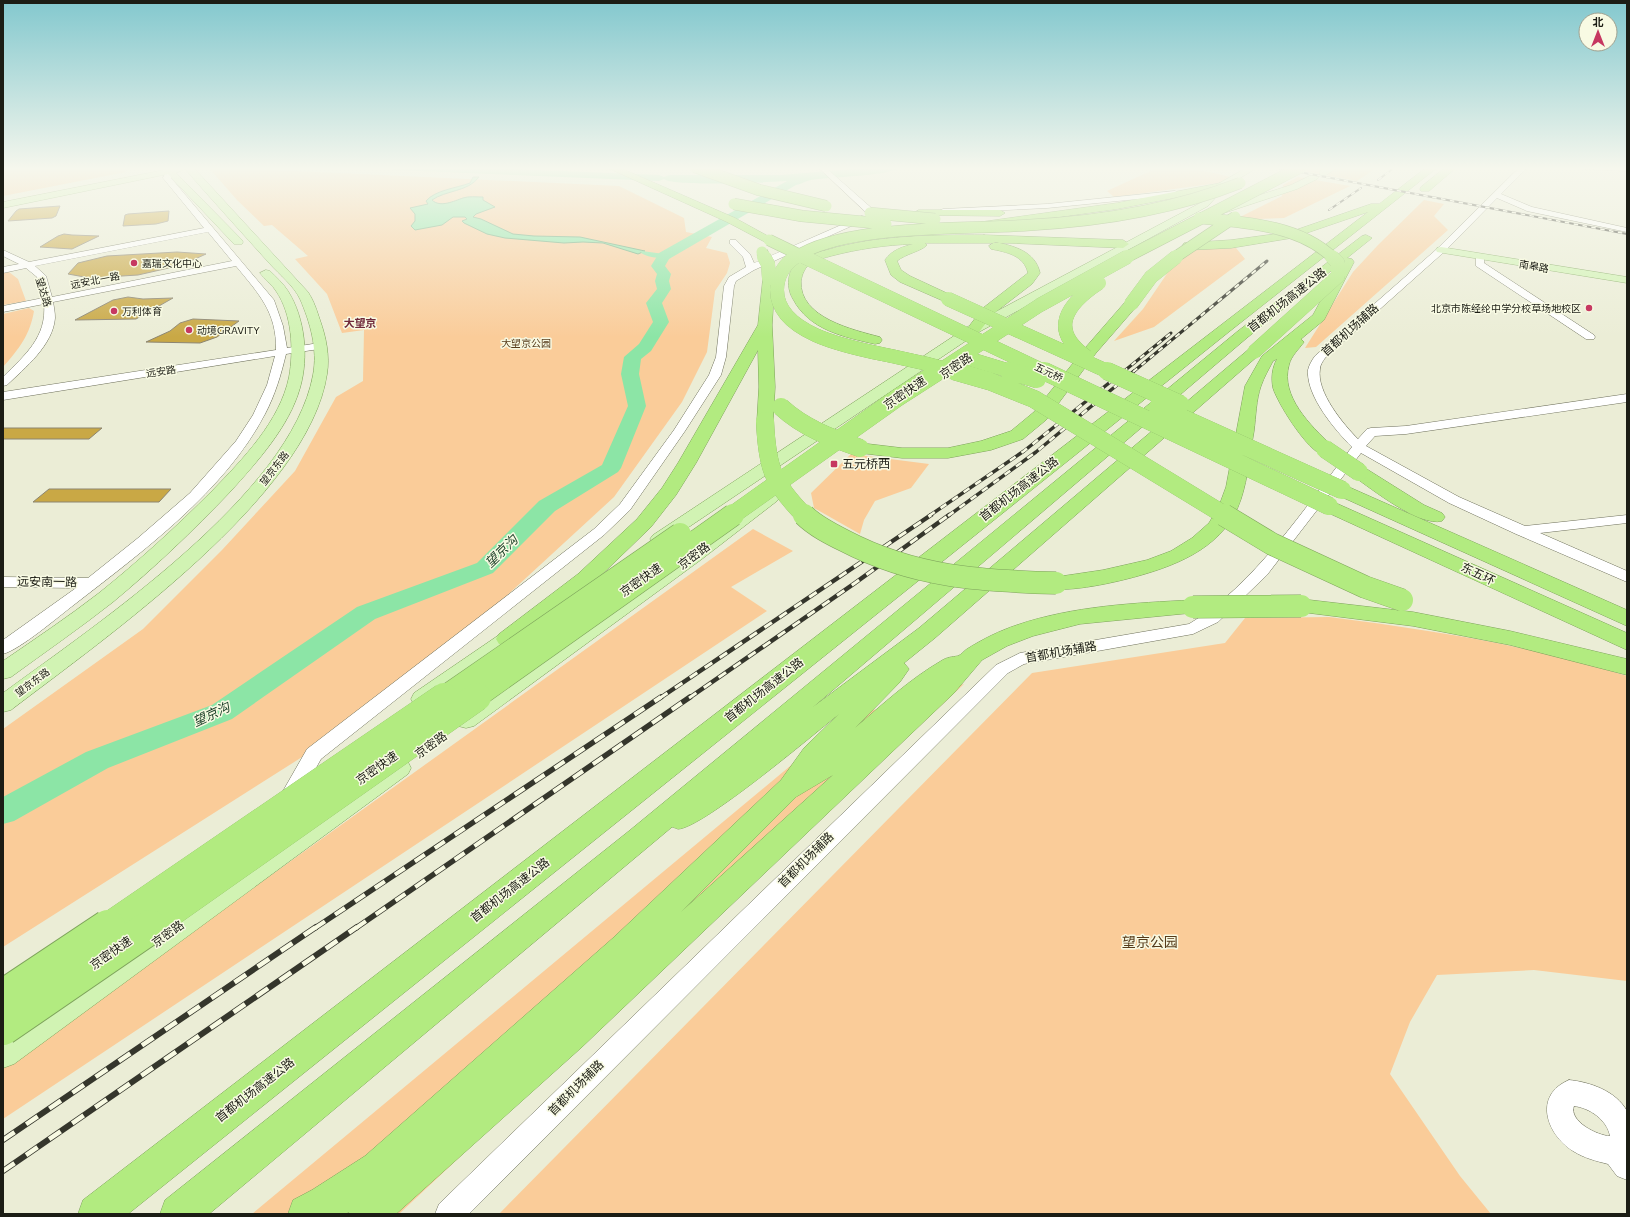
<svg xmlns="http://www.w3.org/2000/svg" width="1630" height="1217" font-family="Commissioner,'Noto Sans SC',sans-serif">
<rect width="100%" height="100%" fill="#ebedd6"/>
<!-- green -->
<path fill="#facc99" d="M3,167h122l1,5 -123,24z
M213,167l406,19 65,32 2,14 26,5 -6,11 21,5 3,10 -3,10 -12,18 -8,61 -25,50 -68,95 -126,116 -167,132 -318,202v-218l140,-100 79,-79 73,-79 41,-74 27,-16 1,-51 -22,3 -15,-39 -32,-35 13,-3 -36,-31 -8,1 -27,-26 -28,-32z
M474,167h132l7,3z
M1159,167c28,0 55,5 82,13l-127,17 -7,-6z
M1312,167h66l-21,14 -54,-10z
M1298,177l52,9 -66,32 -28,1 -16,-2 42,-21 1,-11z
M1424,200l20,4 -10,12 14,14 -132,117 -11,1 48,-76 25,-27z
M1236,248l9,11 -91,68 -40,14 29,-32 40,-59z
M9,272l9,7 8,22 -23,4v-32z
M29,308l5,3c-4,24 -15,38 -31,56v-53z
M851,454l78,10 -18,24 -36,13 -11,19 -4,14 -46,-26 -3,-15z
M753,529l40,22 -62,36 36,24 -764,508v-51z
M1329,617c101,13 201,28 298,59v305l-93,-11 -97,5 -27,47 -20,52 70,102 31,38h-992l533,-541 193,-30 20,-25z
M964,684l-565,530h-147l597,-497z"/>
<!-- water -->
<path fill="#8ce5a6" stroke="#6aa97a" d="M473,177h6c-11,15 -33,13 -47,23 8,8 22,1 31,-2 5,-2 14,-1 20,-1v3l12,7 -19,7 -3,3 8,2 32,15 21,2 46,1 65,14 -7,3 -35,-11 -20,-1 -19,1 -59,-5 -18,-4 -23,-11 -2,-2 5,-2 -2,-2h-12l-11,8 -27,5 -4,-4 4,-5v-7l-5,-6 18,-4 -2,-3c9,-11 31,-13 44,-18z"/>
<g fill="none" stroke-linecap="round" stroke-linejoin="round">
<!-- canal -->
<path fill="#8ce5a6" fill-rule="evenodd" d="M642,251l22,3 4,2c-6,4 -21,1 -27,-3z"/>
<!-- river -->
<path fill="#8ce5a6" fill-rule="evenodd" d="M388,167h79l192,8 5,2 5,-2h113l92,-8h26c-7,9 -74,10 -89,13 -5,1 -10,4 -15,5l-127,74 -4,7 6,8 -2,7 2,8 -9,14 7,19 -18,29 -10,8 -2,15 7,32 -25,62 -3,4 -63,39 -62,62 -118,46 -143,100 -124,49 -94,53 -11,3v-27l83,-45 126,-47 145,-98 120,-44 62,-62 63,-36 26,-59 -7,-32 3,-17 15,-13 14,-22 -7,-19 11,-14 -2,-8 2,-7 -6,-8 8,-13 128,-72c-18,1 -113,6 -123,-2l-5,2 -266,-11z"/>
</g>
<!-- building -->
<path fill="#c9a845" stroke="#8c8571" d="M60,206l-4,10 -4,2 -44,3 8,-10 3,-2z
M169,211l-1,10 -12,3 -33,2 2,-11 3,-1z
M64,234l8,1 27,1 -27,13 -32,-2 18,-11z
M177,252l29,2 -24,11 -44,10 -48,3 -22,-4 10,-11 29,-7z
M128,297l15,2 30,-1 -37,21 -61,1 38,-20z
M193,319l46,2 -22,16 -17,6 -54,-1 24,-11 10,-8z
M3,428h99l-13,11h-86z
M49,489h122l-12,13h-126z"/>
<g fill="none" stroke-linecap="round" stroke-linejoin="round">
<!-- minor casing -->
<g stroke="#6f715c" stroke-width="1">
<path id="minor" d="M818,167h7l51,45v4h-6z
M1520,167h8l-27,27 31,13 95,21v4l-100,-21 -30,-13 -53,54 -119,106c-2,3 -5,7 -5,11 -4,23 24,56 38,70l9,-10 4,-1 35,-2 221,-32v8l-221,32 -31,2 -9,10 93,51 66,29 102,-11v8l-87,10 87,38v11l-111,-48 -67,-31 -88,-50 -94,122 -49,47 -25,12 -169,30 -16,9 -539,541h-34l4,-10 557,-539 24,-12 169,-29c64,-37 117,-118 163,-177 -17,-17 -46,-51 -44,-77 1,-5 4,-10 7,-14l123,-108z
M1579,167h48v4l-44,-2z
M167,170h6l-2,8 103,122 9,26 4,22 32,-5 5,3 -5,3 -33,5c-5,21 -11,41 -21,60 -40,77 -123,138 -190,190 -16,12 -54,45 -72,50v-14l73,-52 -73,-1v-10l85,1 50,-40 52,-45 46,-52 17,-26 14,-30 8,-29 -272,44v-8l273,-42c1,-38 -18,-57 -40,-84l-183,36c1,5 2,11 2,16 -2,27 -30,50 -48,67l-4,1v-9c22,-22 44,-40 41,-73l-41,8v-6l40,-8 -6,-21 -11,-9 -23,5v-6l16,-3 -16,-8v-6l26,12 175,-34 -41,-50zM208,232l24,29 -180,36 -6,-21 -11,-10z
M1175,191l4,2 -1,2 -131,13 -104,5 -4,-2 4,-2 104,-5z
M862,216l7,2 -115,52 -18,11 -2,5 -8,71 -5,18 -36,56 -55,79 -26,25 -283,224 -21,37 -7,3 -7,-3 -3,-5 24,-42 287,-220 26,-25 54,-74 35,-55 7,-18 8,-71 5,-9 17,-10 -3,-10 -13,-13v-4h6l14,14 4,9z
M1480,254l4,3v6l110,72 1,2 -1,2h-8l-110,-73v-9z
M1569,1080c21,2 47,11 58,31v69l-10,-4 -9,-12c-12,-3 -24,-6 -35,-13 -27,-17 -40,-56 -4,-71zM1574,1106c16,2 33,14 36,30 -12,0 -42,-15 -36,-30z"/>
</g>
<!-- major casing -->
<g stroke="#7ea35b" stroke-width="1">
<path id="major" d="M162,167l10,1 21,-1 115,125c6,9 9,19 12,28 6,17 10,36 7,54 -18,122 -222,264 -316,336l-8,2v-19c94,-69 288,-199 310,-318 5,-26 -3,-53 -13,-76 -6,-13 -21,-25 -30,-35 -28,-31 -57,-63 -85,-95l-9,4 66,67 1,2 -1,2h-8l-66,-70 -165,34v-6l161,-32z
M1248,167h10l-34,21 -16,18 -229,126 -314,211 -6,1 -6,-1 -3,-4 3,-4 316,-209 233,-124 16,-18z
M1328,167h10l-12,8h-6v-4z
M1314,174l5,3 -2,2 -20,10 -76,25h-8l-1,-2 1,-2 78,-25z
M1441,247l186,30v6l-190,-31 -1,-2 1,-2z
M266,270l4,1c6,6 13,12 18,20 17,27 21,66 12,97 -11,39 -43,74 -70,104 -37,39 -76,76 -117,110 -33,26 -68,50 -102,75l-8,2v-18c32,-22 65,-44 96,-68 40,-32 77,-66 113,-102 31,-32 68,-70 77,-114 5,-27 3,-63 -13,-86 -4,-7 -11,-11 -16,-18z
M771,492l6,1 3,4 -3,4 -75,58 -228,167 -8,2 -8,-2 -3,-6 3,-6 230,-163 77,-58z
M522,622l7,2 3,5 -3,5 -99,71 -8,2 -8,-2 -3,-6 3,-6 101,-69z
M399,759l9,3 3,6 -3,6 -394,290 -11,4v-34l387,-272z"/>
</g>
<!-- highway casing -->
<g stroke="#7ea35b" stroke-width="1">
<path id="highway" d="M606,167h12l117,51 40,22 -2,2h-8l-38,-20z
M1427,167h11l-208,164 -1102,883h-50l5,-14 1285,-988 -76,26 -61,10 -43,2 -6,-4 2,-3 47,-3 59,-8 81,-28h8z
M1446,167h11l-28,24h-8l-1,-2 1,-2z
M1221,183l4,1 1,2 -1,2 -108,21 -136,19 -6,-3 6,-3 136,-19z
M919,210h81l5,3 -5,3 -85,-1 -1,-2z
M984,235l139,5 6,4 -6,4 -115,-5h-83l2,2c-5,6 -22,9 -30,16l4,9 9,6 43,20 2,3 -2,3 -5,1 -48,-21 -9,-7 -6,-15c7,-10 17,-13 28,-16 -28,1 -55,5 -82,12 -6,2 -14,3 -20,7 -6,4 -9,11 -10,18 -2,37 53,49 79,56l2,3 -2,3 -5,1c-31,-7 -66,-14 -82,-45 -8,-13 -5,-32 8,-41 8,-5 18,-6 26,-8 51,-15 105,-15 157,-15z
M1366,235l6,3 -25,20 5,1 2,3 -30,58 -23,19 3,3c-5,7 -13,14 -15,23 -9,31 22,61 42,80l3,4 -3,4c-4,1 -8,2 -12,0 -14,-7 -41,-49 -46,-65 -2,-10 -1,-20 4,-29l-4,2c-4,8 -9,16 -12,25 -5,14 -5,30 -7,45 -4,22 -6,47 -13,68 -15,46 -60,65 -103,77 -21,6 -69,17 -90,12l-3,-5 3,-5 8,-1 47,-7 44,-10 24,-9 21,-13 17,-15 10,-17 7,-19 19,-101 17,-30 51,-41 28,-52 -93,74 -435,370 106,-79 330,-279h10l2,3 -2,3 -324,283 -31,25 5,6 -9,13 -45,46c28,-24 55,-49 86,-67 6,-4 11,-4 17,-5 3,-1 7,-6 9,-7 16,-10 32,-18 50,-24 56,-19 117,-22 176,-25l8,2 3,5 -3,5 -121,12 -47,12 -26,10 -25,14 -28,33 -372,354 -186,167h-48l1,-2 -4,2h-57l5,-14 19,-10 53,-34 248,-218 168,-158 23,-32 35,-34c-25,20 -136,114 -161,115 0,0 -5,-2 -6,-2l-463,387h-49l5,-14 464,-369 609,-500 124,-95zM833,775l-152,137 115,-115z
M995,242c19,4 40,9 45,31l-8,11 -39,30 -14,18h-10l-2,-3 16,-21 45,-35c-4,-18 -22,-21 -37,-24l-2,-3z
M769,274l6,4 -3,47 3,62 -2,34 -2,4 -6,1 -6,-1 -2,-4 2,-34 -1,-37 -62,113 -20,32 -25,32 -59,57 -77,60 -8,2 -8,-2 -3,-5 3,-5 79,-60 59,-55 25,-31 16,-25 80,-138 5,-47z
M1131,300l5,1 2,3 -2,3 -40,46 -50,67 -23,19 -32,11 -43,8h-46l-42,-5 -6,-1 -3,-4 3,-4 6,-1 42,5h46l33,-7 30,-10 23,-19 52,-65 40,-46z
M1359,467l6,1 59,37 18,8 3,4 -3,4c-23,6 -70,-32 -89,-45l-3,-4 3,-4z
M1342,484l285,126v16l-292,-132 -2,-4 2,-4z
M1329,500l298,133v17l-305,-140 -3,-4 3,-4z
M1301,599l112,13 97,19 117,28v16l-117,-30 -97,-19 -120,-15 -3,-5 3,-5z"/>
</g>
<!-- minor -->
<use href="#minor" fill="#fff" fill-rule="evenodd"/>
<!-- major -->
<use href="#major" fill="#d1f3b3" fill-rule="evenodd"/>
<!-- highway -->
<use href="#highway" fill="#b2eb80" fill-rule="evenodd"/>
<!-- rail-far5 casing -->
<g stroke="#35362c" stroke-width="2">
<path id="rail-far5" d="M1273,167l354,67
M1378,180l17,-13
M1329,210l32,-22"/>
</g>
<!-- rail-far4 casing -->
<g stroke="#35362c" stroke-width="3">
<path id="rail-far4" d="M1123,372l48,-39
M1133,372l134,-111"/>
</g>
<!-- rail-far3 casing -->
<g stroke="#35362c" stroke-width="3.5">
<path id="rail-far3" d="M929,516l95,-65 100,-80
M948,516l88,-64 98,-81"/>
</g>
<!-- rail-far2 casing -->
<g stroke="#35362c" stroke-width="4.5">
<path id="rail-far2" d="M660,698l271,-183
M689,698l166,-115 94,-68"/>
</g>
<!-- rail-far1 casing -->
<g stroke="#35362c" stroke-width="5.5">
<path id="rail-far1" d="M315,928l346,-231
M356,928l334,-231"/>
</g>
<!-- rail casing -->
<g stroke="#35362c" stroke-width="6">
<path id="rail" d="M3,1140l313,-213
M3,1171l354,-244"/>
</g>
<!-- rail-far5 -->
<use href="#rail-far5" stroke="#f8fae3" stroke-width="1.5" stroke-dasharray="4.5" stroke-linecap="butt"/>
<!-- rail-far4 -->
<use href="#rail-far4" stroke="#f8fae3" stroke-width="2" stroke-dasharray="5.5" stroke-linecap="butt"/>
<!-- rail-far3 -->
<use href="#rail-far3" stroke="#f8fae3" stroke-width="2.5" stroke-dasharray="7" stroke-linecap="butt"/>
<!-- rail-far2 -->
<use href="#rail-far2" stroke="#f8fae3" stroke-width="3" stroke-dasharray="9" stroke-linecap="butt"/>
<!-- rail-far1 -->
<use href="#rail-far1" stroke="#f8fae3" stroke-width="4" stroke-dasharray="12" stroke-linecap="butt"/>
<!-- rail -->
<use href="#rail" stroke="#f8fae3" stroke-width="4.5" stroke-dasharray="14" stroke-linecap="butt"/>
<!-- highway-bridge-far5 casing -->
<g stroke="#7ea35b" stroke-width="12" stroke-linecap="butt">
<path id="highway-bridge-far5" d="M695,167l64,23 67,16
M734,204l68,12 84,8
M870,213l65,6
M1199,218c44,4 101,7 134,40
M769,240l37,18
M762,252l3,6
M794,258c52,-35 172,-28 236,-33 72,-4 142,-15 210,-42
M1125,258l176,-91
M1174,258l61,-41"/>
</g>
<!-- highway-bridge-far4 casing -->
<g stroke="#7ea35b" stroke-width="14" stroke-linecap="butt">
<path id="highway-bridge-far4" d="M764,257l4,7 1,14
M795,257c-11,8 -18,18 -18,33 0,47 83,59 119,67 20,4 41,9 62,15
M804,257l242,115
M948,299l161,73
M1131,304l20,-27 25,-20
M1254,352l84,-76v-13l-6,-6
M1087,357c-39,-27 -20,-53 12,-74
M970,359l43,13
M937,372l103,-67 87,-48"/>
</g>
<!-- highway-bridge-far3 casing -->
<g stroke="#7ea35b" stroke-width="18" stroke-linecap="butt">
<path id="highway-bridge-far3" d="M954,371l35,10 45,18 192,117
M1009,371l28,8
M1044,371l285,135
M1107,371l73,33
M781,407c23,21 50,31 79,41
M1158,407l184,83
M765,421c2,46 7,62 40,95
M1325,449l34,23
M731,516l166,-118 42,-27"/>
</g>
<!-- highway-bridge-far2 casing -->
<g stroke="#7ea35b" stroke-width="23" stroke-linecap="butt">
<path id="highway-bridge-far2" d="M804,515c11,11 27,19 41,26 69,36 135,40 211,42
M1224,515l48,29 93,43 37,13
M1193,607l108,-1
M443,698l237,-164
M475,698l258,-183"/>
</g>
<!-- highway-bridge-far1 casing -->
<g stroke="#7ea35b" stroke-width="28" stroke-linecap="butt">
<path id="highway-bridge-far1" d="M106,928l338,-231
M149,928l328,-231"/>
</g>
<!-- highway-bridge casing -->
<g stroke="#7ea35b" stroke-width="36" stroke-linecap="butt">
<path id="highway-bridge" d="M3,997l105,-70
M3,1028l147,-101"/>
</g>
<!-- highway-bridge-far5 -->
<use href="#highway-bridge-far5" stroke="#b2eb80" stroke-width="11"/>
<!-- highway-bridge-far4 -->
<use href="#highway-bridge-far4" stroke="#b2eb80" stroke-width="14"/>
<!-- highway-bridge-far3 -->
<use href="#highway-bridge-far3" stroke="#b2eb80" stroke-width="18"/>
<!-- highway-bridge-far2 -->
<use href="#highway-bridge-far2" stroke="#b2eb80" stroke-width="22"/>
<!-- highway-bridge-far1 -->
<use href="#highway-bridge-far1" stroke="#b2eb80" stroke-width="28"/>
<!-- highway-bridge -->
<use href="#highway-bridge" stroke="#b2eb80" stroke-width="34"/>
</g>
<!-- sky -->
<linearGradient id="sky" x2="0" y2="1"><stop stop-color="#83c8ce"/><stop offset="0.5" stop-color="#f6f7ed"/><stop offset="1" stop-color="#f6f7ed" stop-opacity="0"/></linearGradient>
<rect width="1630" height="337" fill="url(#sky)"/>
<!-- markers -->
<g fill="#c63861" stroke="#f8fae3" stroke-width="1.5">
<circle cx="134" cy="263" r="4"/>
<circle cx="1589" cy="308" r="4"/>
<circle cx="114" cy="311" r="4"/>
<circle cx="189" cy="330" r="4"/>
<rect x="830" y="460" width="8" height="8" rx="2"/>
</g>
<g text-anchor="middle" stroke-width="3" stroke-linejoin="round" paint-order="stroke">
<!-- far-poi labels -->
<g font-size="10" fill="#1c1d15" stroke="#f8fae3" text-anchor="start">
<text x="142" y="267">嘉瑞文化中心</text>
<text x="1581" y="312" text-anchor="end">北京市陈经纶中学分校草场地校区</text>
<text x="122" y="315">万利体育</text>
<text x="197" y="334">动境GRAVITY</text>
</g>
<!-- far-street labels -->
<g font-size="10" fill="#1c1d15" stroke="#f8fae3">
<text transform="translate(1534 266) rotate(10)" y="4">南皋路</text>
<text transform="translate(95 280) rotate(-11)" y="4">远安北一路</text>
<text transform="translate(44 292) rotate(73)" y="4">望达路</text>
<text transform="translate(161 371) rotate(-9)" y="4">远安路</text>
<text transform="translate(1049 372) rotate(25)" y="4">五元桥</text>
<text transform="translate(274 468) rotate(-52)" y="4">望京东路</text>
<text transform="translate(32 682) rotate(-37)" y="4">望京东路</text>
</g>
<!-- far-park labels -->
<g font-size="10" fill="#563b1a" stroke="#f8fae3">
<text x="526" y="347">大望京公园</text>
</g>
<!-- far-neighbourhood labels -->
<g font-size="11" font-weight="bold" fill="#702a3b" stroke="#f8fae3">
<text x="360" y="327">大望京</text>
</g>
<!-- street labels -->
<g font-size="12" fill="#1c1d15" stroke="#f8fae3">
<text transform="translate(1287 300) rotate(-38)" y="4">首都机场高速公路</text>
<text transform="translate(1350 330) rotate(-42)" y="4">首都机场辅路</text>
<text transform="translate(956 366) rotate(-34)" y="4">京密路</text>
<text transform="translate(905 393) rotate(-34)" y="4">京密快速</text>
<text transform="translate(1019 489) rotate(-38)" y="4">首都机场高速公路</text>
<text transform="translate(694 556) rotate(-37)" y="4">京密路</text>
<text transform="translate(1478 574) rotate(25)" y="4">东五环</text>
<text transform="translate(641 580) rotate(-35)" y="4">京密快速</text>
<text transform="translate(47 582) rotate(1)" y="4">远安南一路</text>
<text transform="translate(1061 652) rotate(-10)" y="4">首都机场辅路</text>
<text transform="translate(764 690) rotate(-38)" y="4">首都机场高速公路</text>
<text transform="translate(431 745) rotate(-36)" y="4">京密路</text>
<text transform="translate(377 768) rotate(-35)" y="4">京密快速</text>
<text transform="translate(806 860) rotate(-45)" y="4">首都机场辅路</text>
<text transform="translate(510 890) rotate(-38)" y="4">首都机场高速公路</text>
<text transform="translate(168 934) rotate(-36)" y="4">京密路</text>
<text transform="translate(111 953) rotate(-35)" y="4">京密快速</text>
<text transform="translate(576 1088) rotate(-45)" y="4">首都机场辅路</text>
<text transform="translate(255 1090) rotate(-38)" y="4">首都机场高速公路</text>
</g>
<!-- poi labels -->
<g font-size="12" fill="#1c1d15" stroke="#f8fae3" text-anchor="start">
<text x="842" y="468">五元桥西</text>
</g>
<!-- water labels -->
<g font-size="13" font-style="italic" fill="#173c24" stroke="#f8fae3">
<text transform="translate(501 551) rotate(-44)" y="5">望京沟</text>
<text transform="translate(211 714) rotate(-25)" y="5">望京沟</text>
</g>
<!-- near-park labels -->
<g font-size="14" fill="#563b1a" stroke="#f8fae3">
<text x="1150" y="947">望京公园</text>
</g>
</g>
<!-- border -->
<rect width="1630" height="1217" fill="none" stroke="#1c1d15" stroke-width="8"/>
<!-- north arrow -->
<g transform="translate(1598 32)"><circle r="19" fill="#f8fae3" stroke="#a0a291"/>
<path d="M0-3L7 15L0 10L-7 15Z" fill="#c63861"/>
<text y="-6" font-size="11" font-weight="bold" text-anchor="middle" fill="#1c1d15">北</text>
</g>
</svg>
